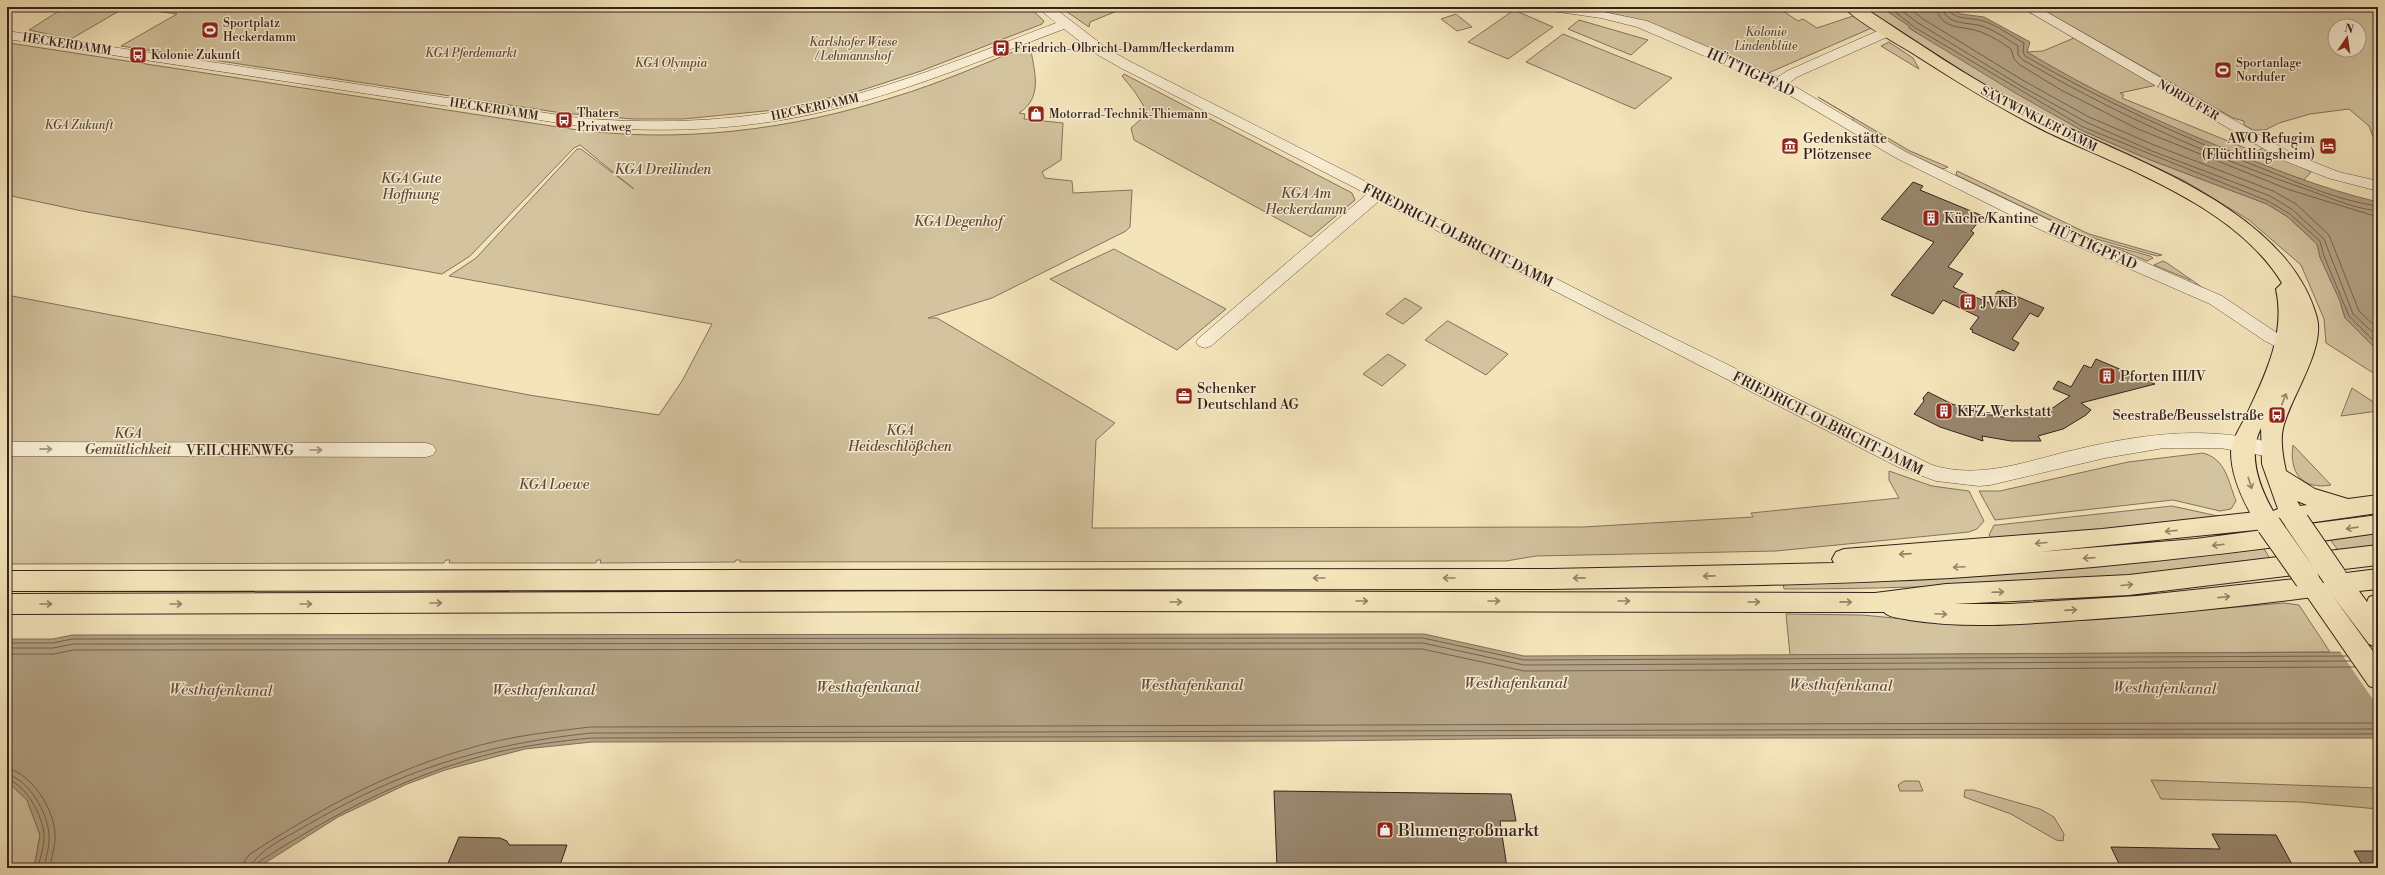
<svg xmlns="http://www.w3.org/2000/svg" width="2385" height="875" font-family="'Libre Bodoni',serif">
<rect width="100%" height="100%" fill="#f4e4ba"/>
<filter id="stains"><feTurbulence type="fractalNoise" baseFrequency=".005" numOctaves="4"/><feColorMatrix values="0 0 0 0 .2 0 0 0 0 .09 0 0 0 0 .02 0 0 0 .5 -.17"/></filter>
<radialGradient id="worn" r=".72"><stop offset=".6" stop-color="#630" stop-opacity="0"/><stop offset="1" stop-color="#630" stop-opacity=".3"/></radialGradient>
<!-- green -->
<path fill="#d3c39f" stroke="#84725c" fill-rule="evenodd" d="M65,7h964l15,14 -2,3 -121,47 -65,21 -81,18 -92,9h-50l-71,-6 -441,-67 56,-32 -51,-7 -55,32 -42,-9z
M1060,7h67l-37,15 -1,5z
M1584,7h193l21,14 5,-2 14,9 39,-13 18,12 -108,47 -141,-57z
M1863,7h18l29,19 -1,2 172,102 67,29 119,45 21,13 29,27 3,13 20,44 5,17 33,33v25l-52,-33 -2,-24 -23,-54 -52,-45 -66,-40 -159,-73 -38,-21z
M2038,7h340v133l-5,-3 -4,-11 -20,-17 -39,5 -31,9 -14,7h-12l-9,-5v-4l-11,-3zM2335,26h24v24h-24z
M1514,10l39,17 -45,32 -40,-17z
M1456,14l16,13 -15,4 -16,-12z
M1579,20l69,20 -17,15 -63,-26z
M1563,34l109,44 -37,31 -109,-47z
M2074,38l83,47 -37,8 4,2 -2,3 133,54 10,-5 46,25 -7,8c-96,-33 -190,-75 -277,-128l16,-1z
M1889,42l24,16 6,11 -38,-23z
M9,43l562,86c108,15 220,1 323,-32 47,-14 91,-34 136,-52 4,26 14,52 -11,68l6,1 -1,5 39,4 -2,37 -19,12 3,6 27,3 1,12 59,-3 -2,37 -4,4 -134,67 -64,20h9l178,105 -19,17 -4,88 491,-1 170,-10 -2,-4 148,-15 -10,-18v-9l43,15 37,5 15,30 -7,8 -8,3 -193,19 -240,5 -30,5 -766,1v-2h-4l-1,2 -135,1 1,-3h-4l-1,3h-147l1,-3h-4l-2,3 -437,1v-269l522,100 130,20 23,-34 30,-57 -263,-48 27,-18 101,-109h4l53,40 -54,-44 -6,3 -104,108 -28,18 -360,-63 -75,-16v-150z
M1124,74l228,119 3,7 -44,37 -177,-97 -3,-12 17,-15 -13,-21 -13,-16z
M1818,97l92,54 38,16 -5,2 -38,-17 -52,-30v-4z
M1957,171l132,63 73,21 -5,1 -75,-21 -126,-60z
M2091,240l59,16 3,2 -6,3 -36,-15 -3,4z
M1114,249l112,60 -49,41 -127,-71z
M2163,261l4,2 49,34 -29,-13 3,-4 -36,-15z
M1405,298l17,10 -19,16 -17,-10z
M1447,321h1l60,33 -22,21 -61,-35z
M1388,354l18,11 -24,21 -19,-12z
M2352,388l26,17v6l-37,5z
M2293,445l38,40c-29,5 -42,-12 -38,-40z
M2203,453c23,6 25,28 33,48l-5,8 -11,2 -47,-11 -178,20 -16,-29h21l128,-29z
M2172,506l55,12 -234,21 -4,-4 5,-10h3z
M2378,531v16l-38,6 -11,-15z
M2263,547l9,15c-162,17 -324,27 -488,27l-1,-5z
M2284,603l15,2 31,47 -540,3 -4,-41 76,1 64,6 300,-13z
M2151,780l227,8v21l-78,-7 -139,-3z
M7,781l20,19 13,35 -6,33h-27z
M1904,781h15l4,10h-23l-2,-6z
M1965,790h8l67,19 14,8 10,17 -1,7 -7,-1 -45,-26 -47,-17z"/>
<!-- water -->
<path fill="#b3a284" stroke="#806e5a" d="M1881,7h68l12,7 23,3 46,25 -3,10c61,37 125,67 191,94 52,22 105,43 160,56v149l-33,-33 -5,-17 -20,-44 -3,-13 -29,-27 -21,-13 -119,-45 -67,-29 -64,-36 -108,-66v-2z
M1424,634l100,22 854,-4v86h-815l-247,3 -724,1 -67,7 -80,21 -38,14 -69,33 -81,51h-223l6,-33 -13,-35 -20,-19v-142h46l19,-4z"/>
<!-- pier -->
<path fill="#f4e4ba" d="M2339,650h39v57z"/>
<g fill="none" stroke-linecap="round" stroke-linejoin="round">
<!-- shore -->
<path stroke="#74624f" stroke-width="1" d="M1889,7l25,20 169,100 185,74 22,13 30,27 4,15 25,60 29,29
M1897,7l21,16 103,63 65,36 66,29 118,45 23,14 31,29 29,75 25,23
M1908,7l15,12 101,62 65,36 65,28 119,46 23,13 33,31 30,76 19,18
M1936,7c5,24 26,18 45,25 11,4 21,11 30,17l3,10 6,6 41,25 77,39 152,61 88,27
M1942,7c5,20 27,14 43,20 12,5 22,12 33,19v9l5,5c88,51 179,93 274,126 27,9 53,22 81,25
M1947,7c6,14 23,10 36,14 14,4 28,15 41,22l-1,9 2,4c77,45 158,81 241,114 36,14 73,31 112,36
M7,643h46l19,-4 1351,-1 101,22 823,-4
M7,648h46l20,-4 1350,-1 101,22 826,-4
M7,654h47l19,-4 1349,-1 102,22 831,-4
M7,768c25,6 47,41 48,66 1,12 -4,23 -5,34
M7,774c23,7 40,38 42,60 1,12 -3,23 -5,34
M7,779c19,6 35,35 37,55 1,11 -4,23 -6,34
M244,868l1,-8 5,-6c77,-50 157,-92 247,-113 31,-7 62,-10 93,-14 596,-1 1192,-4 1788,-4
M250,868c8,-18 35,-30 52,-40 97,-57 177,-83 289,-95 596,-1 1191,-4 1787,-4
M255,868l2,-5c76,-49 153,-90 241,-111 31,-7 62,-11 93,-14 596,-1 1191,-4 1787,-4"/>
</g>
<!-- building -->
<path fill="#98866d" stroke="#34211a" d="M1913,182l10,4 -3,4 63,26 -12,15 3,2 -26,34 15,7 -10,13 36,16 9,-12 3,1 1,-2 42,18 -6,9 -8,-4 -18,26 7,4 -5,8 -42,-19 1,-2 -3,-1 9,-12 -36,-17 -10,14 -42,-19 43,-53 -53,-23z
M2096,359l59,25 -74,19 10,7 -5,5 -23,14 -25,7 3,5h-30l-29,-5 1,5 -43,-14 -26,-13 10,-13 -1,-3 5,-6 24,12 34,10 16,3 20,-2 1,3 21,-4 26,-18 -17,-7 5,-8 13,6 13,-22 7,3z
M1274,791l237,3 5,27h-16l7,47h-230z
M2212,834l64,1 18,33h-173l-10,-21 109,2z
M459,837l41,1 7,3 2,4h58l-8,23h-113z
M2354,851h24v17h-14z"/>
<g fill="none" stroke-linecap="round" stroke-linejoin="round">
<!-- minor casing -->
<g stroke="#645242" stroke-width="1">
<path id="minor" d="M1037,7h16l55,42 23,13 522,266 279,137c48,15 95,-4 142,-15 67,-16 137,-26 204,-5l3,5 -3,5 -7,2 -51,-9h-56l-59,10 -115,27 -11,1 -43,-5 -38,-14 -519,-266 -168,145 -6,2 -6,-2 -3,-4 3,-4 168,-144 -246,-126 -23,-13 -34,-26c-75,28 -148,59 -226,79 -85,22 -172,26 -259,18l-572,-87v-8l572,87c85,7 169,3 252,-17 77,-19 151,-50 225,-78z
M1545,7h35l67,14 131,56 9,-6 97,-43h10l2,3 -2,3 -97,43 -8,6 117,69 147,70 169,74 55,37 28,14 3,4 -3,4 -6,2 -6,-2 -28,-14 -55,-37 -169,-74 -145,-72 -122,-72 -137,-59 -36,-9 -49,-7z
M2021,7h17l255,147 46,18 39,9v10l-50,-13 -45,-18z
M7,442l419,1 7,2 3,5 -3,5 -7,2 -419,-1z"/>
</g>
<!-- major casing -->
<g stroke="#34211a" stroke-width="2">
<path id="major" d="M1844,7h19c52,34 104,70 160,99 94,50 263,97 294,212 8,32 -27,80 -34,110 -3,13 0,30 3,43l29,18 33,10 30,-4v18l-70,10 -3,5 -8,3 -10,-5 -7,1 -3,4 -8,3 -8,-3c-14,-22 -30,-51 -30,-79 1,-13 9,-24 15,-36 19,-40 40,-82 30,-127l6,-6c-47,-77 -156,-114 -235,-151 -48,-24 -93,-52 -138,-81 -15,-9 -56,-32 -65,-44zM2261,428l1,36 16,45 -5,2c-14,-25 -26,-56 -12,-83zM2297,501l10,4 -7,1z
M2334,566l9,3 3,4 32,-4v20l-19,2 8,11 2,-5 9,-3v54l-9,-4 -37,-49 46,63v31l-9,-3 -74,-107 3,-7c10,-3 16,-2 22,6l3,-1 2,-8z"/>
</g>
<!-- highway casing -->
<g stroke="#34211a" stroke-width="2">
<path id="highway" d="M2265,511l8,3 4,6 -4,6 -8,3 -226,23 156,-13 183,-24v18c-142,21 -284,36 -427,45 -134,7 -267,9 -401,11l-1543,2v-20l1543,-2 284,-6 -2,-4 4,-7 8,-3 258,-20z
M2378,545v20l-249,30 -175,9h55l128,-8 176,-19 9,3 3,7 -3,7 -9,3c-77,10 -154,18 -232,23 -57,4 -115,9 -172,0 -7,-2 -20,-2 -25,-8l-862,-1 -1015,3v-20l1015,-3 853,2 71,-9 183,-9z"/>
</g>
<!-- minor -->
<use href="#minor" fill="#f8edd2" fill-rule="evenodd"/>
<!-- major -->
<use href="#major" fill="#f4e4ba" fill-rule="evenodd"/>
<!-- highway -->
<use href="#highway" fill="#f4e4ba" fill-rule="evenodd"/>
<!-- major-bridge casing -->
<g stroke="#34211a" stroke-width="26" stroke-linecap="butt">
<path id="major-bridge" d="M2297,522l37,54
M2269,525l38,54"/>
</g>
<!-- major-bridge -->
<use href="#major-bridge" stroke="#f4e4ba" stroke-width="24"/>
</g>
<!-- one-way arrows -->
<defs><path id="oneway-shaft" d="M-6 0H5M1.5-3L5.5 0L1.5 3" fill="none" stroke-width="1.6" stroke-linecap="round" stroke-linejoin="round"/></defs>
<g stroke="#94826a">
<use href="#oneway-shaft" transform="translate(2284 399) rotate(-69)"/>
<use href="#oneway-shaft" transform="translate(2250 483) rotate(72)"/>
<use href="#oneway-shaft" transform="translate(2352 528) rotate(172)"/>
<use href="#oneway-shaft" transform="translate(2171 531) rotate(174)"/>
<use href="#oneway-shaft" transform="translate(2041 543) rotate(175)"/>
<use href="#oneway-shaft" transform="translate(2218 545) rotate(173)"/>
<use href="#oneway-shaft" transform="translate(1905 554) rotate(176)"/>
<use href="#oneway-shaft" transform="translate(2089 558) rotate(176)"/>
<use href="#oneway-shaft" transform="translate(1959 567) rotate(177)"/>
<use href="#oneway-shaft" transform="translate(1709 576) rotate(179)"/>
<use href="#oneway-shaft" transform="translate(1319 578) rotate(180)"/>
<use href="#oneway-shaft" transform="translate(1449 578) rotate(-180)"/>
<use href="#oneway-shaft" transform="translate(1579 578) rotate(179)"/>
<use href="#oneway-shaft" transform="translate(2127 585) rotate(-5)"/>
<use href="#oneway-shaft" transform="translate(1998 592) rotate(-2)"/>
<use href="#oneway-shaft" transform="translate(2224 597) rotate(-6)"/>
<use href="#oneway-shaft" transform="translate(1362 601)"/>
<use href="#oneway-shaft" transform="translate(1494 601)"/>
<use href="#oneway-shaft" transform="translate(1624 601)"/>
<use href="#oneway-shaft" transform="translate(1176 602)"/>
<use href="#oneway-shaft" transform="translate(1754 602)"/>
<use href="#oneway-shaft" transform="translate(1846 602) rotate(1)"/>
<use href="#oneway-shaft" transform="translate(436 603)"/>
<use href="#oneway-shaft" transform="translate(46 604)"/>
<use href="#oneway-shaft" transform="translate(176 604)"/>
<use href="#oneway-shaft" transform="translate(306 604)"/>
<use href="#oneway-shaft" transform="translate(2071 610) rotate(-4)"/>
<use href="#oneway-shaft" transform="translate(1941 614) rotate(3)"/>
</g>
<g stroke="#a0917f">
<use href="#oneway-shaft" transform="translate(46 449) rotate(1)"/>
<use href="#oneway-shaft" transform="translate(316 450)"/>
</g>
<!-- icons -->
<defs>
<g id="stadium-square" transform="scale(0.9)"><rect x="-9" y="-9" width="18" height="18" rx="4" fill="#8f2418" stroke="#f8edd2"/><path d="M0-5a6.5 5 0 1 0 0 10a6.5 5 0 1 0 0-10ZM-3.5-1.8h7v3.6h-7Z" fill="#fff"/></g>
<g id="bus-square" transform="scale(0.9)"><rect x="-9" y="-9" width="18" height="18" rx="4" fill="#8f2418" stroke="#f8edd2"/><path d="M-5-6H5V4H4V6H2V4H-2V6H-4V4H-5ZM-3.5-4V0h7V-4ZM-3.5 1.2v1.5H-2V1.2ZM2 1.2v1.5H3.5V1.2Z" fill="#fff"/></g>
<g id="shop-square" transform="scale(0.9)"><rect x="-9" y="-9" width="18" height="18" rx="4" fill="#8f2418" stroke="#f8edd2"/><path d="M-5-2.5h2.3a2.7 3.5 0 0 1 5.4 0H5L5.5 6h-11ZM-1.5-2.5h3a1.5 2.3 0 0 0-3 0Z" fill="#fff"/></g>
<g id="museum-square" transform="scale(0.9)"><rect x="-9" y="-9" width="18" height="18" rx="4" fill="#8f2418" stroke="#f8edd2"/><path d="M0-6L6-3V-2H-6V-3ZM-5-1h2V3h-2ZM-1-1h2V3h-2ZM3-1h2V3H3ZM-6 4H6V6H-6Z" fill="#fff"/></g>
<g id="hotel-square" transform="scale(0.9)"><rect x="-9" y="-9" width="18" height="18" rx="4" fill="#8f2418" stroke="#f8edd2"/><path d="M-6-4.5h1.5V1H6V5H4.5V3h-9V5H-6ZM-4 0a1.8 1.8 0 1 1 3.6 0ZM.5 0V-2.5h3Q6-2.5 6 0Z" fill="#fff"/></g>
<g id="building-square" transform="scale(0.9)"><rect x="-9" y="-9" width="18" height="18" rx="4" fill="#8f2418" stroke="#f8edd2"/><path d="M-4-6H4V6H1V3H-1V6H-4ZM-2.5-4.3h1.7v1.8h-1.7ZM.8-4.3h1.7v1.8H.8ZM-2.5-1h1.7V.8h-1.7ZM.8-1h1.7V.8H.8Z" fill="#fff"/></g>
<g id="office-square" transform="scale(0.9)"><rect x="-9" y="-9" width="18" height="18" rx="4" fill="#8f2418" stroke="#f8edd2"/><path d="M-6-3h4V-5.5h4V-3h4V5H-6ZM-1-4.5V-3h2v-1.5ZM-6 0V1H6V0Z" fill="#fff"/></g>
</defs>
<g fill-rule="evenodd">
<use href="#stadium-square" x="210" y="30"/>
<use href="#bus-square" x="1001" y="48"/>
<use href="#bus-square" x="138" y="55"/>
<use href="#stadium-square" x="2223" y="70"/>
<use href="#shop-square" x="1036" y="114"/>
<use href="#bus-square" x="564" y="120"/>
<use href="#museum-square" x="1790" y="146"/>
<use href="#hotel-square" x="2328" y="146"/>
<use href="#building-square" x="1931" y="218"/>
<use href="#building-square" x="1968" y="302"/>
<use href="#building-square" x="2107" y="376"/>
<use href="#office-square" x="1184" y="396"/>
<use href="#building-square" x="1944" y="411"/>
<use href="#bus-square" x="2277" y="415"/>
<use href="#shop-square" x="1385" y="830"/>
</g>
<g text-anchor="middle" stroke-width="3" stroke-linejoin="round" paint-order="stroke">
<!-- far-poi labels -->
<g font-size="12" fill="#34211a" stroke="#f8edd2" text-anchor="start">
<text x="223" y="27">Sportplatz<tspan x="223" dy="14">Heckerdamm</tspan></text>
<text x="1014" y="52">Friedrich-Olbricht-Damm/Heckerdamm</text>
<text x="151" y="59">Kolonie Zukunft</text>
<text x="2236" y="67">Sportanlage<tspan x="2236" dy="14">Nordufer</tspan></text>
<text x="577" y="117">Thaters<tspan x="577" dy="14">Privatweg</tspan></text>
<text x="1049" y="118">Motorrad-Technik-Thiemann</text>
</g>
<!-- far-park labels -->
<g font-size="12" font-style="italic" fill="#5c4a3b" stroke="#f8edd2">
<text x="1766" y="36">Kolonie<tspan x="1766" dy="14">Lindenblüte</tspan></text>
<text x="853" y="46">Karlshofer Wiese<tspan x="853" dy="14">/ Lehmannshof</tspan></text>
<text x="471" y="57">KGA Pferdemarkt</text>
<text x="671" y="67">KGA Olympia</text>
<text x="79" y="129">KGA Zukunft</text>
</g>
<!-- far-street labels -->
<g font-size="12" fill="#34211a" stroke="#f8edd2">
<text transform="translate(67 44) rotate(9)" y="4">HECKERDAMM</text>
<text transform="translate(2188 100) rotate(30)" y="4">NORDUFER</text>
<text transform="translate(815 107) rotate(-12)" y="4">HECKERDAMM</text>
<text transform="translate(494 109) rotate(9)" y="4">HECKERDAMM</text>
<text transform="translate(2039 119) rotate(27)" y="4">SAATWINKLER DAMM</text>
</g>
<!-- street labels -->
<g font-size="14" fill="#34211a" stroke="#f8edd2">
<text transform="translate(1751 72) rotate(25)" y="5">HÜTTIGPFAD</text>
<text transform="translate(1458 235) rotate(27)" y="5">FRIEDRICH-OLBRICHT-DAMM</text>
<text transform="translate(2093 246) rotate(24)" y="5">HÜTTIGPFAD</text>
<text transform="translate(1828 423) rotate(27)" y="5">FRIEDRICH-OLBRICHT-DAMM</text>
<text x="240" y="455">VEILCHENWEG</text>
</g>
<!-- poi labels -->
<g font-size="14" fill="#34211a" stroke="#f8edd2" text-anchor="start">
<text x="1803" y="143">Gedenkstätte<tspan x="1803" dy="16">Plötzensee</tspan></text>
<text x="2315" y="143" text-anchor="end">AWO Refugim<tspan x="2315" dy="16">(Flüchtlingsheim)</tspan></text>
<text x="1944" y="223">Küche/Kantine</text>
<text x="1981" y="307">JVKB</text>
<text x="2120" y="381">Pforten III/IV</text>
<text x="1197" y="393">Schenker<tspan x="1197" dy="16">Deutschland AG</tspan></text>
<text x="1957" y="416">KFZ-Werkstatt</text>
<text x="2264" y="420" text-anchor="end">Seestraße/Beusselstraße</text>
</g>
<!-- park labels -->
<g font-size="14" font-style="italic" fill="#5c4a3b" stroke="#f8edd2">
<text x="663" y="174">KGA Dreilinden</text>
<text x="411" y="183">KGA Gute<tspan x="411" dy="16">Hoffnung</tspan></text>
<text x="1306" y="198">KGA Am<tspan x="1306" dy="16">Heckerdamm</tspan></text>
<text x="958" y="226">KGA Degenhof</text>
<text x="900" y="435">KGA<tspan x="900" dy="16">Heideschlößchen</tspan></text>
<text x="128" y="438">KGA<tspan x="128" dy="16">Gemütlichkeit</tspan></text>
<text x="554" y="489">KGA Loewe</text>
</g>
<!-- water labels -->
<g font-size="15" font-style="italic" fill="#604e3f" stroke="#f8edd2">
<text x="1516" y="688">Westhafenkanal</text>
<text x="1192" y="690">Westhafenkanal</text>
<text transform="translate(1841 685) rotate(1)" y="5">Westhafenkanal</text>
<text x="868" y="692">Westhafenkanal</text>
<text transform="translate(2165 688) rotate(1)" y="5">Westhafenkanal</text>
<text transform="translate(221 690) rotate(1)" y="5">Westhafenkanal</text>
<text x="544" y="695">Westhafenkanal</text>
</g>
<!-- near-poi labels -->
<g font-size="17" fill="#34211a" stroke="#f8edd2" text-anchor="start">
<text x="1398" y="836">Blumengroßmarkt</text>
</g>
</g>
<!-- margin -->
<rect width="2385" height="875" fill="none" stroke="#f4e4ba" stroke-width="24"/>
<rect x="8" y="8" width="2369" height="859" fill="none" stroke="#34211a" stroke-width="2"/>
<rect x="12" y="12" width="2361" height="851" fill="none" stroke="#34211a"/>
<!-- north arrow -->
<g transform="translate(2347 38) rotate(13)"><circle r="19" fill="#f8edd2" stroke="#aa9b88"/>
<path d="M0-3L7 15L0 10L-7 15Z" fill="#8f2418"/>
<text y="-6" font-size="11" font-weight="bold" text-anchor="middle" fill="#34211a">N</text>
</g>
<rect width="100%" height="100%" filter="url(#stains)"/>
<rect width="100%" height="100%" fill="url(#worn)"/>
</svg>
